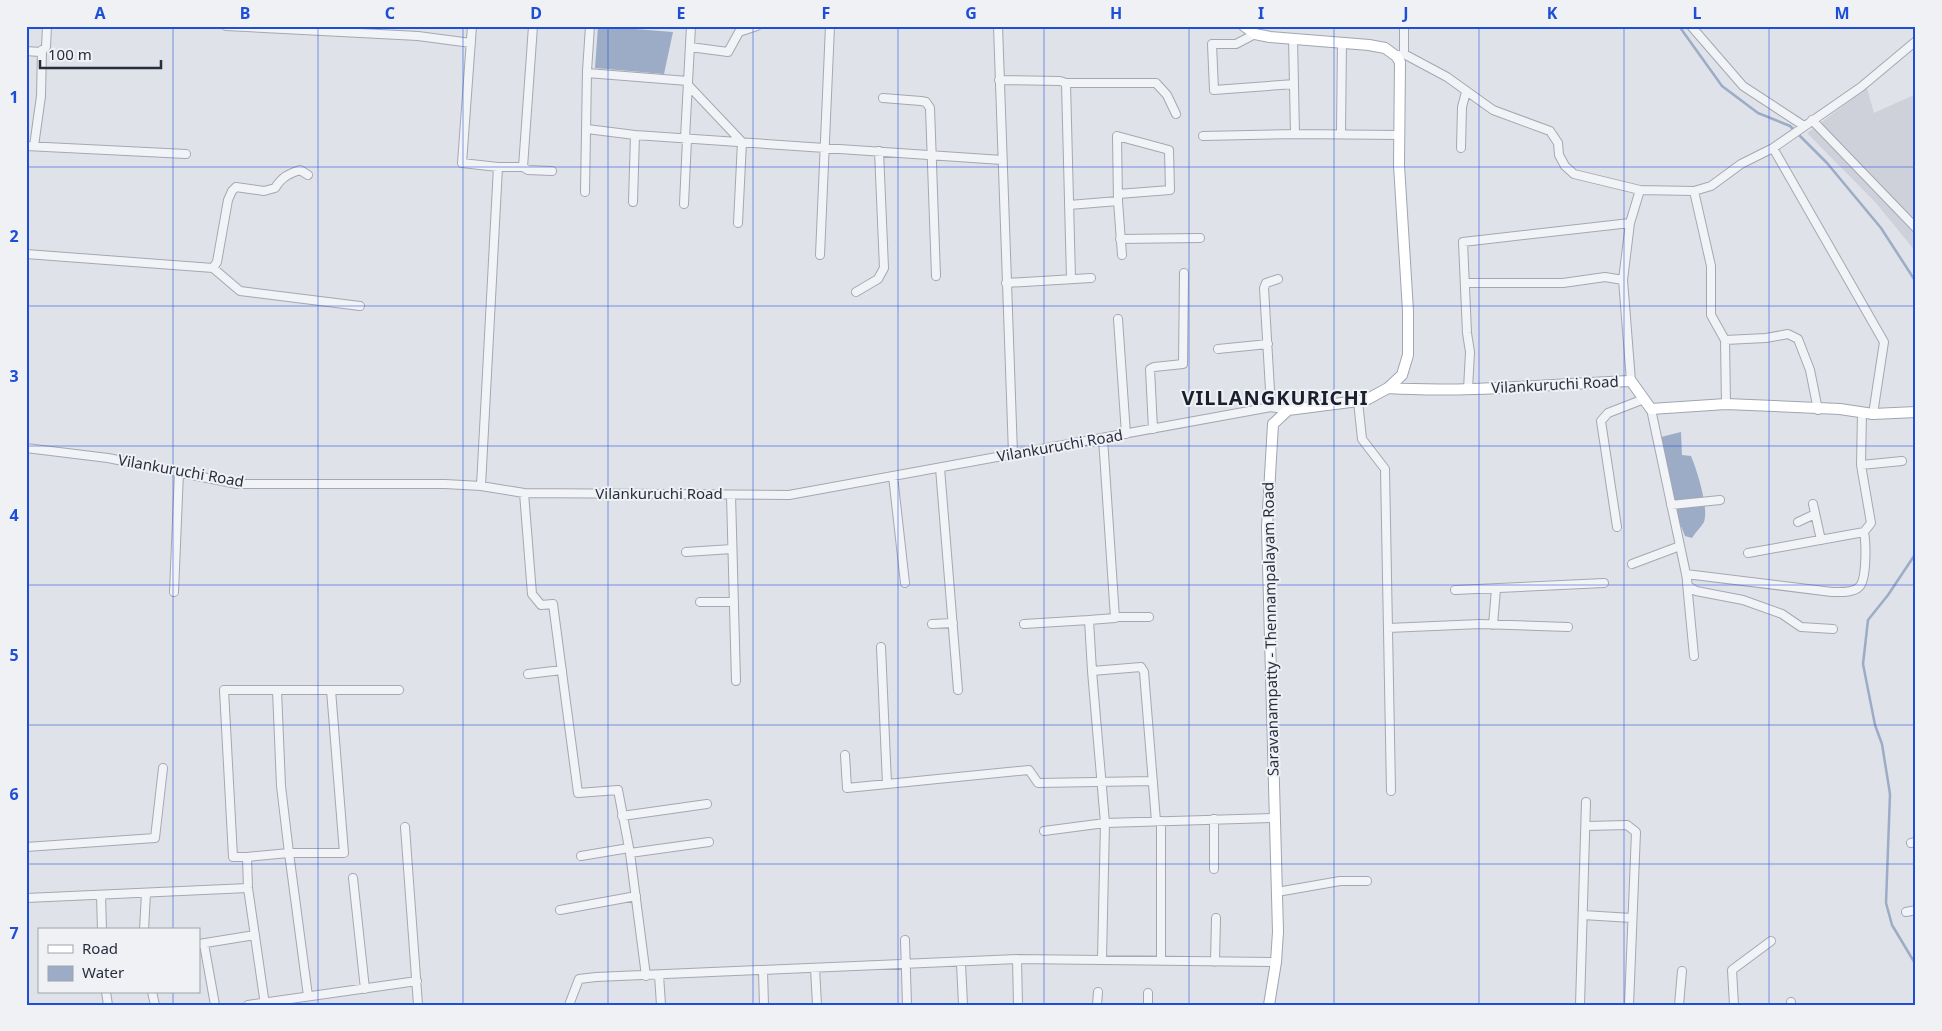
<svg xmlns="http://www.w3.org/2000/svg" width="1942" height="1031" font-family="'Noto Sans',sans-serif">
<rect width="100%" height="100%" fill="#dfe2e8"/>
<!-- built -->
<path fill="#ced1da" d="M1867,88l7,25 42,-19v158l-40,-49 -69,-70z"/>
<!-- water -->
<path fill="#9cacc6" d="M598,26l75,6 -9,42 -69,-6z
M1681,432l1,23 9,1c6,14 18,52 13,66 -3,5 -9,11 -12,16l-7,-2 -8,-20 -16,-79z"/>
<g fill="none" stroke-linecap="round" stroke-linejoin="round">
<!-- stream -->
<path stroke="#9cacc6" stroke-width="2.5" d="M1679,26l43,60 36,27 32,13 37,37 54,65 35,54
M1916,553l-28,42 -20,25 -5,44 12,61 7,19 8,50 -4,109 6,22 24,40"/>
<!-- minor casing -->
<g stroke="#a5a8b2" stroke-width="10">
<path id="minor" d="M226,26l192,10 53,7
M472,26l-10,137 36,4h25l5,3 24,1
M998,26l15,428
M1691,26l52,60 61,40
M1255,34l-19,10h-24l2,46 80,-6
M1293,38l2,96
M690,47l38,5 11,-20 18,-6
M26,51l14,1 6,-5 1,-21
M1404,54v-28
M1396,56l8,-2 43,23 46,33 57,21 8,12 1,12 6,11 9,8 66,16
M587,73l101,8
M999,80l61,1 6,2 5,196
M1066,83h90l11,12 9,19
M688,85l54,57 -4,81
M883,98l38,3 5,1 4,6 6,168
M1812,120l104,108
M587,129l48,6 367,25
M1341,133l1,-91
M1203,136l92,-2 104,1
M685,138l6,-112
M26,146l160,8
M34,146l7,-50 1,-46
M1461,148l1,-41 4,-15
M523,167l10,-141
M308,175l-8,-5c-12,4 -18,7 -25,18l-11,3 -28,-4 -4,4 -4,9 -11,62 -4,6 27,23 120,15
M1694,191l17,75v49l14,25 1,64
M585,192l2,-121 3,-45
M1118,201l4,54
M633,202l2,-67
M684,204l3,-65
M1069,205l49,-4 -1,-65 52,14 1,40 -52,4
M1120,239l80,-1
M26,254l187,14
M820,255l10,-229
M1006,283l85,-5
M1466,283h97l42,-6 18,3
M856,292l22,-13 6,-11 -5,-117
M1118,319l8,115
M1725,340l41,-2 22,-4 10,5 12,31 8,40
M1218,349l50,-5
M1631,381l-8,-101 7,-57 10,-33 54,1 17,-5 30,-22 32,-16
M1468,389l2,-37 -3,-19 -4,-91 167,-19
M1358,401l4,38 23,30 6,322
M1271,407l-7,-119 2,-5 12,-4
M1651,409l35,165 146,18c9,0 21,1 27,-5 8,-7 7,-44 5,-55
M1873,414l11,-72 -111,-194 88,-61 55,-46
M1153,429l-3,-60 4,-2 29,-3 1,-91
M26,448l82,10 129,26h208l36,2 43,7 265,2 482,-88 17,3
M1861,465l41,-4
M940,468l18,222
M893,476l12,107
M481,486l17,-319
M524,493l8,101 9,11 12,-1 25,189 40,-3 12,63 16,123
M731,495l5,186
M1813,504l8,36
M1671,505l49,-5
M1798,522l17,-8
M1617,527l-16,-106 7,-8 36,-14
M686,552l46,-3
M1748,553l116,-21 7,-9 -10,-58 1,-53
M1632,564l48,-18
M1686,574l2,12 8,5 47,9 39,14 19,13 32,2
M1687,583l7,73
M1455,590l149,-7
M174,592l5,-120
M700,602h34
M1115,617h34
M932,624l21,-1
M1024,624l65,-4
M1493,625l3,-36
M1388,628l92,-4 88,3
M881,647l6,137
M1092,671l-3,-51 26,-2 -12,-180
M528,674l34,-4
M845,755l2,33 182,-18 9,13 115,-2
M622,816l85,-12
M1156,821l-12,-149 -3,-5 -49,4 13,152 170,-5
M1586,826l41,-1 9,7 -7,173
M405,827l13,178
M1044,831l61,-8 -3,136
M1911,843l5,-1
M26,847l129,-9 8,-70
M630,853l79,-11
M581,856l48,-8
M247,857l42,-4 -8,-67 -4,-96
M1214,869v-50
M353,878l12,111
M1277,892l63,-11h27
M101,895l1,35
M26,898l222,-10
M560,910l76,-14
M1906,912l10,-2
M1583,915l49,3
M144,930l2,-37
M905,940l2,65
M199,944l56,-9
M204,944l11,61
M1017,959l1,46
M1161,959v-138
M1215,962l1,-44
M961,963l2,42
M815,968l2,37
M763,971l1,34
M659,975l2,30
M106,992l2,13
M152,992l3,13
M308,996l-19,-143h55l-13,-163
M1791,1002v3
M248,1005l169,-24
M265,1005l-17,-117 -1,-31h-14l-9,-167h175
M569,1005l10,-26 17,-2 421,-18 259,3
M1097,1005l1,-13
M1148,1005v-12
M1580,1005l6,-203
M1679,1005l3,-34
M1734,1005l-2,-35 39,-29"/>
</g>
<!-- major casing -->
<g stroke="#9fa5b3" stroke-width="12">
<path id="major" d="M1244,26l11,8 15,3 99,8 16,3 11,8 4,6 -1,103 9,146v44l-6,20 -14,13 -22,12 -78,10 -15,14 -6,103 11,405 -2,30 -7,43
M1388,388c82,5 162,-4 243,-7l20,28 75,-5 114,5 33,5 43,-2"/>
</g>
<!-- minor -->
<use href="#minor" stroke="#f2f3f6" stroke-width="8"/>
<!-- major -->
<use href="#major" stroke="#fff" stroke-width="10"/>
</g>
<!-- grid -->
<path fill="none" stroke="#1d4ed8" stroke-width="1" stroke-opacity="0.55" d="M173,26v904M318,26v979M463,26v979M608,26v979M753,26v979M898,26v979M1044,26v979M1189,26v979M1334,26v979M1479,26v979M1624,26v979M1769,26v979M26,167h1890M26,306h1890M26,446h1890M26,585h1890M26,725h1890M26,864h1890M173,992v13"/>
<g text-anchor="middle" stroke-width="4" stroke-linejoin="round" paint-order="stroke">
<!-- street labels -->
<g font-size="15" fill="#292e3e" stroke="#eff1f5">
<text transform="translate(1555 385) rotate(-3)" y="5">Vilankuruchi Road</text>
<text transform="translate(1060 446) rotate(-10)" y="5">Vilankuruchi Road</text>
<text transform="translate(181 471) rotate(10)" y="5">Vilankuruchi Road</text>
<text x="659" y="499">Vilankuruchi Road</text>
<text transform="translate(1271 629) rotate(-91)" y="5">Saravanampatty - Thennampalayam Road</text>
</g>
<!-- district labels -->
<g font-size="20" font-weight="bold" letter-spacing="1" fill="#1b202f" stroke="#eff1f5">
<text x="1275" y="405">VILLANGKURICHI</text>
</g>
</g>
<!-- border -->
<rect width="1942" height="1031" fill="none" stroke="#eff1f5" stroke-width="55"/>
<!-- legend -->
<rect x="38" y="928" width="162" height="65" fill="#eff1f5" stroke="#a0a3ac"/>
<rect x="48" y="945" width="25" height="8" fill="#ffffff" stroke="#a0a3ac"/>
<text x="82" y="954" font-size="15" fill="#292e3e">Road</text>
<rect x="48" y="966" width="25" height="15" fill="#9cacc6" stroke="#a0a3ac"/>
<text x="82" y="978" font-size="15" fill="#292e3e">Water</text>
<!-- scale -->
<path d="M40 60v8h121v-8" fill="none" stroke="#292e3e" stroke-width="2.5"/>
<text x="48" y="60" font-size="15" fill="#292e3e" stroke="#eff1f5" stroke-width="4" paint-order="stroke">100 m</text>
<rect x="28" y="28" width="1886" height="976" fill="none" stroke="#1d4ed8" stroke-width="2"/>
<g font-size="16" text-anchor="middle" font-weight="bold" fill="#1d4ed8">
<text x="100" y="19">A</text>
<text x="245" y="19">B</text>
<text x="390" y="19">C</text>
<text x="536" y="19">D</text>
<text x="681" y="19">E</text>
<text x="826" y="19">F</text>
<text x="971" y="19">G</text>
<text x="1116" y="19">H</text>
<text x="1261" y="19">I</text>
<text x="1406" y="19">J</text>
<text x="1552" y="19">K</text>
<text x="1697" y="19">L</text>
<text x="1842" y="19">M</text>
<text x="14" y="103">1</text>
<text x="14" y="242">2</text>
<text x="14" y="382">3</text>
<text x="14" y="521">4</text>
<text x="14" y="661">5</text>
<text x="14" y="800">6</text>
<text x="14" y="939">7</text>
</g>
</svg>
